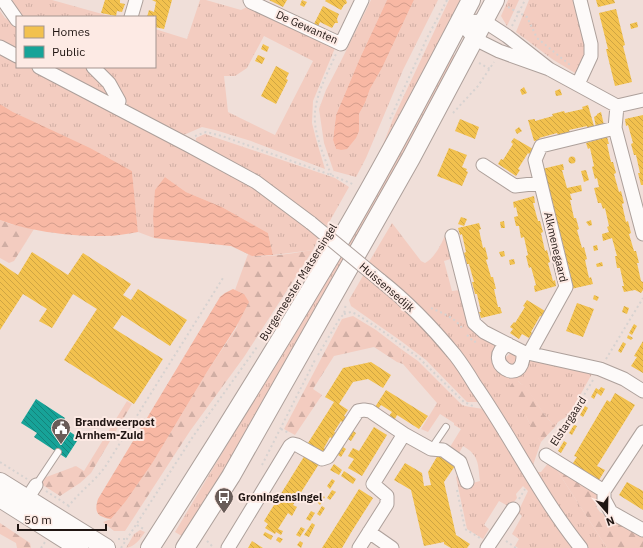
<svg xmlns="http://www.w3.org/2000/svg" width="643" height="548" font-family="'IBM Plex Sans',sans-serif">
<defs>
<pattern id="grass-tufts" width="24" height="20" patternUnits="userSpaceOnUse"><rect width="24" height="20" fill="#f3ccc0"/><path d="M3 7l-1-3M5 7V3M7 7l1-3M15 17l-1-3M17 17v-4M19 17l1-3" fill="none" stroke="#d0aea4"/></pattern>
<pattern id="forest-firs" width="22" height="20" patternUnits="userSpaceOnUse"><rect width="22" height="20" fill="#f3ccc0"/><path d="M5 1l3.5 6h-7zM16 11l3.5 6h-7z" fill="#d0aea4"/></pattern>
<pattern id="water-waves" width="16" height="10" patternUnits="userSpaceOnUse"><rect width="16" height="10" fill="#f8b8a4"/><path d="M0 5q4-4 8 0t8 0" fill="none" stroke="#d49d8c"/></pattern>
<pattern id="homes-back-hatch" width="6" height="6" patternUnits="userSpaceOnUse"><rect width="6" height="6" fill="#f2c14e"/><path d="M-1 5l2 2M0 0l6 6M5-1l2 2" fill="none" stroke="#cfa543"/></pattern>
<pattern id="public-back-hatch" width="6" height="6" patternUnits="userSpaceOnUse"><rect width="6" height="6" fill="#17a398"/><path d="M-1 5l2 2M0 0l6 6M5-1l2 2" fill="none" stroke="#14847b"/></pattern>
</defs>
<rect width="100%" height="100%" fill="#f0dfd9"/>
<!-- grass -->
<path fill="url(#grass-tufts)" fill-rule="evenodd" d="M13,0h39l61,17h-93l-8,-14z
M200,0h6l35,10 8,-4 86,42 -22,53 -1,22 4,16 9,30 -74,-28 -36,-11 -13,-3 -16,7 -7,2 -50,-27c-7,-18 -15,-28 -29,-42h55v-38l32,10zM264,36l49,25 -38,74 -47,-23 -4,-36h11l12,-8z
M371,0h16l-27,58 -24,57 -3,25 3,9 5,1 18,-29v-7l6,-11 5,-14 12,-21 32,-68h24l-35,70 -37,88 -10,19 -22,-6v1l-10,-29 -5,-34 7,-19 14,-27z
M449,0h12l-22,46 -62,114 16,-41z
M508,0h11l-12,26 -6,-10z
M529,0h46l11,52 -8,19 -3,2 -23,-14 -36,-27z
M0,11l5,7 12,6v27l-17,-9z
M0,52l17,9v6h12l199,102 90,64v6l-5,11 -40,5 -5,-22 -46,-26 -36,-15 -21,-15 -12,41 1,20 -16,-6 -6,-61 -119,-59 -13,-8z
M450,53l8,4 -105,192 -168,289 -10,-6 130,-218z
M49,67h37l14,13 9,15 -1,2z
M205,134l130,44 14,9 -22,39 -23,-16 -108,-66v-6z
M392,223l29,38 4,2c11,-6 18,-22 22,-33l7,28 -10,3 8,30 8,-1 6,18 35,39 -6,14 32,6 2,-8 64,13 -24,43 -11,7 -3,5 -11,-13 -19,-28 -4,-2 -3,-3h-4c7,24 13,41 27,61l-9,26 -6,-10 -138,-180 -19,-16z
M364,274l72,63 43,58 -2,7h-10l-41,-42 -25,-19 -50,-35 -2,-6z
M401,349l17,12 44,44c9,3 18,2 26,6l88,137h-58l-3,-2 4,-7 -7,-5 10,-18 -4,-4 10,-21 -5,-5 -7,8 1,4 -7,9 -11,-6 -15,24 5,4 -6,10 -16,-10 -11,-52 5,-6 4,14 15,-4c-2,-17 -1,-26 -17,-35l-4,7 -9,-6 11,-18 -7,-4v-2l-14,-9 -12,18 -7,-3 16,-26 -34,-39z
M511,353l6,2 2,5 -9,6 -4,-6v-3z
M551,461l56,87h-21l-51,-76h6l8,-10z
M140,530l5,2c-5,7 -10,15 -19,16l8,-14z"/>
<!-- forest -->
<path fill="url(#forest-firs)" d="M0,220l10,4 24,5 -20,32 -5,2 -9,-5z
M313,250l-69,107 -54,74 -65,100h-11l-11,-9 8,-3 15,-18 27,-39 54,-90 30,-45 7,-33 -9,-4 13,-36c13,6 50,-2 65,-4z
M353,316l23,14 25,19 2,15 -6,-2 -23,-15 -40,9 -21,33 9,6 -27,40 -11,-6 58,-110z
M514,381h4l3,3 4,1 19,29 11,13 -14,15 -7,-9 -8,-17 -16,-24v-6z
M127,401l5,3 -41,69 -11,10 -20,13 -22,-14 3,-3 35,-13 8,5z
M551,461l50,31 -6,9 2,7 3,4 43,25v11h-36z
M0,523l30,20 1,5h-14l-1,-5 -16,-9z"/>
<!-- water -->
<path fill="url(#water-waves)" d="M387,0h27l-32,68 -12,21 -5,14 -6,11v17l-3,7 -9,11 -6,1 -5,-1 -3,-9 3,-25 24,-57z
M0,104l13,8 77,36 42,23 6,61c-11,2 -23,4 -34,4 -28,1 -78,-5 -104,-16z
M165,177l21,15 36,15 46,26 5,22 -21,1 -21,-10 -77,-8 -1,-20 2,-28z
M233,289l11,5 5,8 -13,25 -29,45 -54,90 -27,39 -15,18c-14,-2 -17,-7 -13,-20l122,-202 5,-4z"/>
<!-- homes -->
<path fill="url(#homes-back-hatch)" d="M105,0h15v3l5,1 -3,8 -5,-1 -1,5 -15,-3z
M152,0h20l-8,29 -9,-2v-10h-8l2,-7 5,2 2,-10z
M269,0h18l-4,7z
M302,0l5,2 -3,5 -4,-2z
M326,0h20l1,3 -3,2 -3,5 -16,-9z
M596,0h18l1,3 -17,4z
M323,6l16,8 -2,5 1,4h-3l-3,5 -12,-6 -2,4 -4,-2z
M616,9l9,36 -2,1 9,36 -17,4 -9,-37h2l-9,-36z
M637,22l1,5 -7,2 -1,-5z
M263,44l6,3 -2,5 -6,-3z
M258,55l7,3 -3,6 -7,-3z
M276,66l13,7 -3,6 2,1 -12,24 -15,-8z
M524,87l3,6 -5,2 -2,-5z
M560,89l2,6 -6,1 -1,-5z
M588,105l6,21 -7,2v-2l-18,4 1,2 -12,3 -1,-2 -18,5 1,2 -6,1 -6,-21 7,-1v2l18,-5 -1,-2 12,-3 1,2 18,-4 -1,-2z
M601,112l3,13 -8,2 -2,-10 3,-2v-1z
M643,115v70h-2l-3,-12h2l-4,-18h-2l-3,-11 2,-1 -5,-18 -2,1 -1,-7z
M460,119l19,8 -4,12 -20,-8z
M519,127l3,4 -5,3 -2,-4z
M607,137l2,7h-2l4,18h2l3,11 -2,1 5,18 2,-1 3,12 -2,1 4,18 2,-1 3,12 -2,1 5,17h2l3,12h-2l4,18 2,1v8l-2,3 -6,-3 -11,2 -2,-6h2l-4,-18h-3l-2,-12h2l-5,-18 -9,3 -1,-7 7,-2 -2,-5 2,-1 -4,-18 -2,1 -2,-6h-3l-4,-15 5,-1 -2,-9 -2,1 -3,-12 2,-1 -4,-18 -2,1 -2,-6z
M514,138l19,11 -4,5 -1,-1 -10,16 2,1 -4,6 -18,-12 3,-5 2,1 10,-16 -2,-2z
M449,148l18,7 -5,12 5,2 -1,2 2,1 -6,14 -25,-10z
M568.5 160a3.5 3.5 0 1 1 7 0a3.5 3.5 0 1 1-7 0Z
M563,164l1,6h-2l5,18 14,-3 1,6 -12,3 2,6h-2l4,18h2l3,11 -2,1 5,18 2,-1 3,12 -2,1 4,18 2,-1 2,7 -22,5 -1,-6 2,-1 -4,-18 -3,1 -2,-12 2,-1 -5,-18 -2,1 -3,-12 2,-1 -4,-18 -2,1 -3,-12h2l-5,-18 -3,-6z
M586,170l3,10 -5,2 -3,-11z
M534,196l1,7h-2l5,18h2l3,11 -2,1 4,18 2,-1 3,12 -2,1 5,18 2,-1 1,6 -21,6 -1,-6 2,-1 -5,-18 -2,1 -3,-12 2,-1 -4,-18 -3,1 -2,-12h-3l-2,-9 4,-1 -2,-9 -2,1 -1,-6z
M461,217l6,2 -3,7 -6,-2z
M591,220l1,5 -3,1 -3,-4z
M504,221l1,7h-4l-1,-6z
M479,223l2,6 -2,1 4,18 2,-1 3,12 -2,1 5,17h2l3,12h-2l4,18h2l2,6 -21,5 -2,-6h2l-4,-18h-2l-3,-12h2l-5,-18h-2l-3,-11 2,-1 -4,-18 -2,1 -2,-7z
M597,245l1,5 -4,1 -1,-5z
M504,251l1,5 -4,1 -2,-5z
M32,252l36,23 15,-22 48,31 -8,11 8,5 7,-11 49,31 -17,26 -48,-31 -9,13 50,31 -29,45 -70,-44 33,-51 -24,-15 -21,34 -13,-7 8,-12 -24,-15 -23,36v-67l18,12z
M514,259l1,5 -5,1 -1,-5z
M602,262l1,4 -6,1 -1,-3z
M594,295l5,2 -2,4 -4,-2z
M527,300l18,11 -3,6 -2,-1 -9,16 1,1 -3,5 -7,-4 -3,5 -9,-6 3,-4 -3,-2 4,-5 1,1 10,-16 -2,-1z
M577,303l17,6 -11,28 -17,-6z
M624,306l5,2 -2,6 -5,-2z
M634,324l3,2 -5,9 -3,-2z
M628,335l5,3 -2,2 -4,-2z
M643,341v32l-12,-7 6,-9 -3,-1z
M623,342l3,2 -5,9 -3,-2z
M371,362l20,13 -8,13 -15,-9 -15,3 -14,22 9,6 -4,6 4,2 -4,6 -3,-3 -7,11 4,2 -4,6 -4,-3 -6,11 3,3 -1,3 -18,-11 26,-41 -9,-5 18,-29z
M601,387l4,2 -4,7 -4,-3 -3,6 -3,-2 5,-9 3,2z
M386,390l42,26 -9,13 -22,-14 -2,4 -6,-3 3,-4 -11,-7 -3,4 -3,-2z
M615,393l20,12 -38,61 8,4 -6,10 -7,-4 -1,2 -20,-12 6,-9 -3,-1 33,-56 3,2z
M585,406l3,2 -5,9 -3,-2z
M574,425l3,1 -5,9 -3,-2z
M374,427l13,8 -25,41 -14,-8 6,-9 -6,-3 5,-8 6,3z
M353,431l3,2 -5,8 -3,-2z
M564,441l3,2 -6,10 -3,-2z
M343,447l3,2 -5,8 -3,-2z
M305,455l14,9 -26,41 4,2 -5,9 -4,-3 -10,16 5,2 -2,4 -5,-3 -1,2 -10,-6 3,-4 -4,-3z
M438,455l17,11 -11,16 12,53 14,9 -3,4h-16l-7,-4v-2l-20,4 -13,-56 -17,-10 11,-17 17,10 2,13 7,-1 -3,-13z
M334,464l8,6 -3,5 -9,-5z
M344,471l12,8 -3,5 -12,-8z
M332,479l3,2 -5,8 -3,-3z
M627,482l16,9v19l-24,-15z
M359,489l14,9 -21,33 -10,17h-20z
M332,490l4,2 -6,8 -3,-2z
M321,495l4,2 -5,8 -3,-3z
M322,506l3,2 -5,8 -3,-2z
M311,511l4,2 -5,8 -4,-2z
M312,523l3,2 -6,12 -5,-2z
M301,527l4,2 -5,8 -4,-2z
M265,532l8,4 -2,4 -8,-5z
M278,537l5,2 -3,4 -4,-3z
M252,541l11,7h-15z
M300,541l3,2 -2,5 -4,-3z"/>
<!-- public -->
<path fill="url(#public-back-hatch)" d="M36,399l29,19 -5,7 19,13 -13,20 -32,-21 3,-4 -16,-10z"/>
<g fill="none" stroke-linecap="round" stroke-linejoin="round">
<!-- lane casing -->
<g stroke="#ada09b" stroke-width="8">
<path id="lane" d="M431,449l15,-22
M36,485l22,-33"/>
</g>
<!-- street casing -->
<g stroke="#ada09b" stroke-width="15">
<path id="street" d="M3,0l14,20
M250,0l1,2 90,42 21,-44
M131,17l5,-17
M0,47l17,9
M39,67l149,78 68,37 55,41
M93,67l16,16 10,18 -3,6
M549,69l-42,-33 -23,-15 -24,1 15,17 24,12 50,18 68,37 26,-6
M578,84l13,-28v-12l-11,-44
M617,106l-2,22 28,106
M483,165l32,21 25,-3
M452,236l22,87 10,9 39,20 77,17 24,10 19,12
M380,280c28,22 52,47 75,75 7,9 14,20 20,30 37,53 65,112 106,163
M508,344c-29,17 17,47 15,8
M530,352l36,-65 -31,-127 6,-14 74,-18
M643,432l-39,59v8l7,13 32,18
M546,455l58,36
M23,505l13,-20
M369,532l23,16
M228,548l62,-102 3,-2 4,1 25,14 6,-2 30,-46 6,-1 6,1 34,23
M359,548l28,-44v-8l-14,-12 31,-50 27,15 12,1 17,12 7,20
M487,548l26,-39"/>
</g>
<!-- secondary casing -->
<g stroke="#ada09b" stroke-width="20">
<path id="secondary" d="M0,482l106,66
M0,498l79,50
M150,548c63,-98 125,-198 185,-299 48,-81 92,-165 136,-249
M185,548l46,-72 180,-318 84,-158"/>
</g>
<!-- path -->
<path stroke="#d7d2d0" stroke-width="2" stroke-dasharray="2 3" stroke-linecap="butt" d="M508,7l19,10 10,21 33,27
M512,26l13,-26
M479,63l11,6
M453,113l25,-27 16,-24
M390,119l37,-81 20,-38
M195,136l11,-4 16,4 109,39 24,10
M331,175c-7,-20 -18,-42 -16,-63 2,-20 13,-40 21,-58
M431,308c11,5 23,9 31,20
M344,314l7,-2 5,2 25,16 38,28 45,44 9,4
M467,335l7,7 3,-1
M318,355l22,-37 4,-4 2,-11
M606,359l37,-61
M281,429l8,4
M552,445l9,-15 7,-8 25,-42
M0,462l27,17
M262,465l53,-105
M457,490l8,39 15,9
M46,491l23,15
M519,499l6,-10
M68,507c11,-15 26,-25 37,-40l118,-189
M137,525l8,5
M118,539h9
M207,541l7,7
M506,541l10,7
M41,548l4,-6
M121,548l73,-113 63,-88"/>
<!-- lane -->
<use href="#lane" stroke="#fdfaf9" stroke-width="6"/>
<!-- street -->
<use href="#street" stroke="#fdfaf9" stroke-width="13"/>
<!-- secondary -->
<use href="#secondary" stroke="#fdfaf9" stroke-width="18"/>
<!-- street-bridge casing -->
<g stroke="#ada09b" stroke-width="15" stroke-linecap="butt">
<path id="street-bridge" d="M311,223l69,57"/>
</g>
<!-- street-bridge -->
<use href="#street-bridge" stroke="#fdfaf9" stroke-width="13"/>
</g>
<!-- icons -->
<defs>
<g id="civic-pin" transform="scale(1)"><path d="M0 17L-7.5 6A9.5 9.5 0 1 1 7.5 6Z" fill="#695c58" stroke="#fdeae4"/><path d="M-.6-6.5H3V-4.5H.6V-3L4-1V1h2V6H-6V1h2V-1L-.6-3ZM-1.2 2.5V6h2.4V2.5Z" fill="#fff"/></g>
<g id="bus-pin" transform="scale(1)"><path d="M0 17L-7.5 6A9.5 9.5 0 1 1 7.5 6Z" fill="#695c58" stroke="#fdeae4"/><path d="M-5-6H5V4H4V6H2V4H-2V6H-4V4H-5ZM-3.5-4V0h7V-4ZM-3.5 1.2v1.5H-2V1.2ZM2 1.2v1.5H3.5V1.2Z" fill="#fff"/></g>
</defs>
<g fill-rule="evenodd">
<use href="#civic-pin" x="61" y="428"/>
<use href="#bus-pin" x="224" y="497"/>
</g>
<g text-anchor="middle" stroke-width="4" stroke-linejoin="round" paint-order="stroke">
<!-- street labels -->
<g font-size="11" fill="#211613" stroke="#fdeae4">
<text transform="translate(307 27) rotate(24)" y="4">De Gewanten</text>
<text transform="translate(556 247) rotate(77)" y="4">Alkmenegaard</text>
<text transform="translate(298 282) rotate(-58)" y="4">Burgemeester Matsersingel</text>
<text transform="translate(387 287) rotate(41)" y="4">Huissensedijk</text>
<text transform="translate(568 421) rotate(-57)" y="4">Elstargaard</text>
</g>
<!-- poi labels -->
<g font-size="11" font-weight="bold" fill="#211613" stroke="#fdeae4" text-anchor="start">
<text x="75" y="426">Brandweerpost<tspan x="75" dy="13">Arnhem-Zuid</tspan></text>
<text x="238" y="501">Groningensingel</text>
</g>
</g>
<!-- legend -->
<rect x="16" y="16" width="140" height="52" fill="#fdeae4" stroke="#a59590"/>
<rect x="24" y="26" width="20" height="12" fill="#f2c14e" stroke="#a59590"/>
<text x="52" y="36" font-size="12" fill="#211613">Homes</text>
<rect x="24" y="46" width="20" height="12" fill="#17a398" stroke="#a59590"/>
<text x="52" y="56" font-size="12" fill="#211613">Public</text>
<!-- north arrow -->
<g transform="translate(607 512) rotate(160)" stroke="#fdeae4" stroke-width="3" paint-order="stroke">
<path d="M0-3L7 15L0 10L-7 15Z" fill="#211613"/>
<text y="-6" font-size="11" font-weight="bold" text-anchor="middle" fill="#211613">N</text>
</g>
<!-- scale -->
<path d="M18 524v6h88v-6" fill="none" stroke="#211613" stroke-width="2"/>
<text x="24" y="524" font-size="12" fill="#211613" stroke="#fdeae4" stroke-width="3" paint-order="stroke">50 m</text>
</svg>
